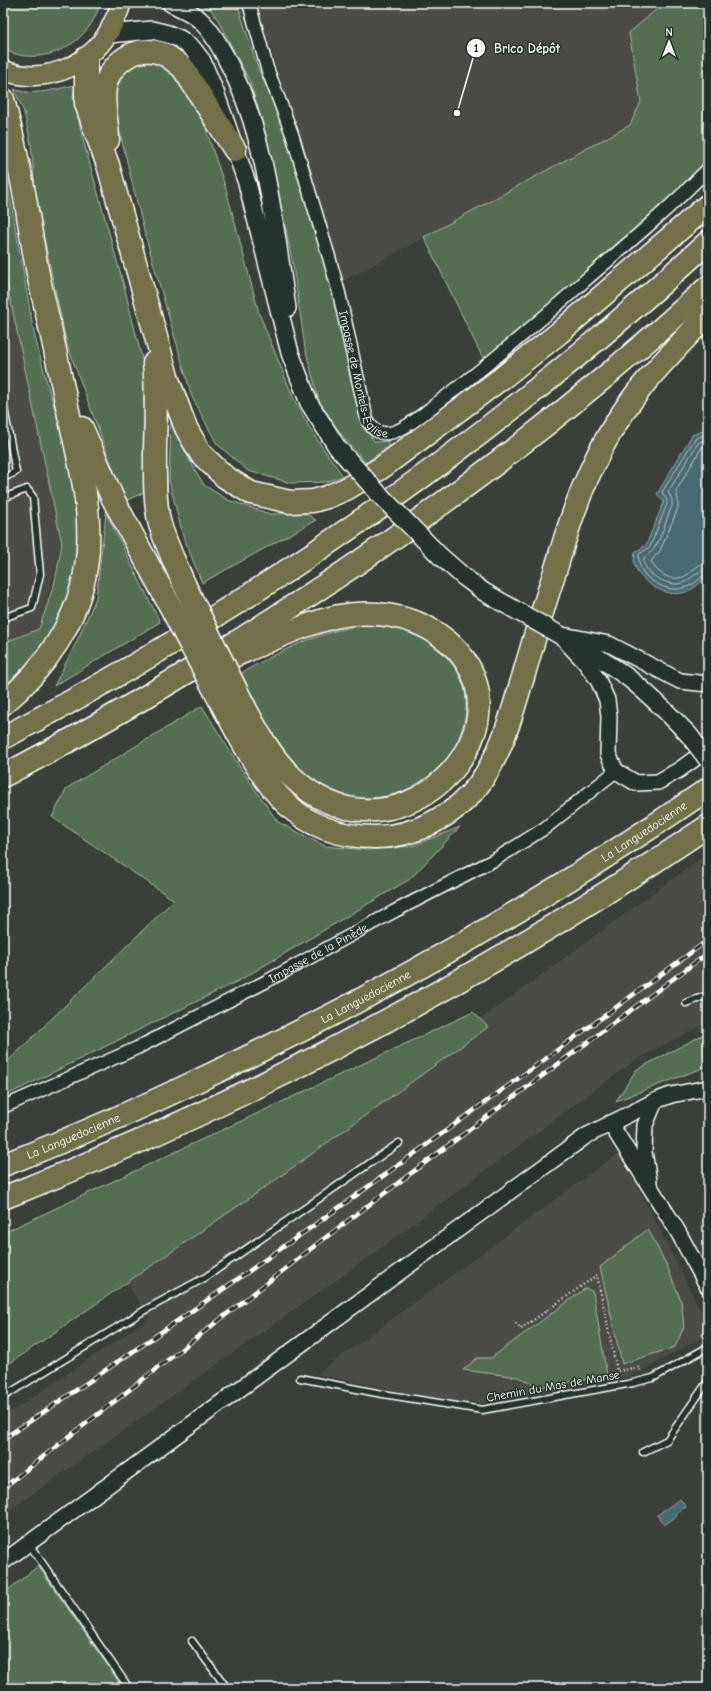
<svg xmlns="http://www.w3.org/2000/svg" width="711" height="1691" font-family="'Comic Neue',sans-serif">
<rect width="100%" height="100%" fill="#3a3f3a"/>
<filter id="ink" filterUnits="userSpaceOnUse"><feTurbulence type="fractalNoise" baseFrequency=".025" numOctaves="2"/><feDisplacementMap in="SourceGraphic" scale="8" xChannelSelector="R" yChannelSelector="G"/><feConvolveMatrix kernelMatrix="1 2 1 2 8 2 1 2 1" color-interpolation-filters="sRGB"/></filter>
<g filter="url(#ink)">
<!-- built -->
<path fill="#4c4c47" d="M198,3h466l-35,30 12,69 -11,23 -290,158 -32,-116 -45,-143 -52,-14z
M3,265l59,279 -23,85 -36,14z
M708,853v169l-74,39 -272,201 -359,253v-98l147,-99 -26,-38z
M620,1152l88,173v9l-75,42 -151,27 -44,-4 -121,-25z"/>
<!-- green -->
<path fill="#556e53" stroke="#aab6a9" d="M3,3h97c-1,5 -3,10 -5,14 -16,33 -59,50 -92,32z
M198,3h39l22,68 16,32 9,24 38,124 20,79 7,43 15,55 11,14 13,-1v5l-22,17 -25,-29 -22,-33 -14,-53 -12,-83 -16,-78 -12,-56 -15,-49 -32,-62 -7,-10z
M664,3h44v176l-218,194 -66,-136 206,-112 11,-23 -12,-69z
M149,61l9,2 22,17 23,41 23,68 33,124 34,84 20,37 30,42 -17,6 -35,1 -43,-12 -31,-27 -25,-47 -48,-166 -30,-122 2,-22 5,-10 7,-8 9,-5z
M75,85l-2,12 11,46 40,143 25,101 -4,105 -20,9 -58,-156 -31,-144 -5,-57 -7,-32 -10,-23c18,8 42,0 61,-4z
M3,157l31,176 13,50 22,73 10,65 -1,36 -11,41 -15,34 -16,24 -33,31v-44l36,-14 16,-48 7,-37 -59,-279z
M171,417l15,37 18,31 24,15 42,14 35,-1 11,7 -114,63 -19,-47 -14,-55z
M106,513l54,109 -106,64 22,-43 20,-45z
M365,625c32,1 61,9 83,34 18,21 22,42 15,68 -3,10 -7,19 -12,28 -21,35 -74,52 -112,38 -26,-10 -48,-27 -64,-49 -5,-6 -8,-14 -11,-21 -8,-17 -16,-33 -23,-50 42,-23 75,-41 124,-48z
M202,706l41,66 35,50 47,24 42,4 45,-4 48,-19 -50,52 -170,101 -237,117v-31l171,-166 -122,-83 15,-29z
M473,1012l15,15 -221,159 -264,182v-135z
M708,1032v34l-92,35 20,-31z
M648,1229l19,37 14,35 3,26 -9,20 -53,17 -22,-97z
M586,1288l7,4 14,84 -67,11 -22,-10 -55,-7 14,-12h14z
M38,1566l85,122h-120v-94z"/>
<!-- water -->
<path fill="#496a70" stroke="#92a6a9" d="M708,429v147c-8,7 -16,15 -26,17 -18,4 -45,-12 -48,-31 0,-3 1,-7 1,-10l11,-7 18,-43 -7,-8 35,-59z
M680,1499l6,8 -10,6 1,3 -13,9 -7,-10z"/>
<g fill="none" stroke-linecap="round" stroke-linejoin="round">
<!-- shore -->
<path stroke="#b6c3c6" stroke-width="1" d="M708,433l-13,6 -33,53 5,8v4l-17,43 -11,7c-1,8 2,17 8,23 14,11 29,17 46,7 5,-3 9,-9 15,-10
M708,438l-10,5 -30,49 4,7v7c-6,14 -10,30 -18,43 -2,4 -10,6 -10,10 -2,14 22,26 34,25 12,-1 19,-15 30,-15
M708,444l-6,3 -26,44 2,8v9l-18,43 -9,10c6,14 22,22 36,14 7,-5 11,-12 21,-12"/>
<!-- service casing -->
<g stroke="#fff" stroke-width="9">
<path id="service" d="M3,403l13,69 -13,6
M3,498l24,-9 6,8 7,77 -8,34 -29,10
M686,1003l22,-8
M300,1378l77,15 105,17 151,-27 20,-5 55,-31
M3,1397l142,-87 61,-33 193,-134
M643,1452l24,-12 41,-59
M29,1544l100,144
M192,1641l35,47"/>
</g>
<!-- minor casing -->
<g stroke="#fff" stroke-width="15">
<g id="minor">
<path id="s1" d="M249,3l18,65 25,66 37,123 10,36 28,127c5,8 11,15 22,13 16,-2 37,-22 51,-32 52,-38 101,-81 149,-124 41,-35 82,-70 119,-108"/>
<path id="s2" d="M3,1107l134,-59 130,-67 128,-70 101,-52 49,-31 71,-57"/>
</g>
</g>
<!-- tertiary casing -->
<g stroke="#fff" stroke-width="18">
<path id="tertiary" d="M563,635l46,9 71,37 28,3
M567,643l18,19 13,18 9,20 2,16 -1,38 8,17 20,12 22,-1 21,-12 29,-21
M610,1123l67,107 31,57
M649,1181l-5,-29 1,-27 10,-24
M3,1562l583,-426 69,-35 16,-6 37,-7"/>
</g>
<!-- secondary casing -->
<g stroke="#fff" stroke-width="20">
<path id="secondary" d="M171,3c10,5 21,9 29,17 12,11 20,26 27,40 40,76 47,165 60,248
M109,34l43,-4 16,4 12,5 12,9 10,13 13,31 32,91 43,170 19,50 28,44
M440,556l24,21 20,15 35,20
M558,634c24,15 51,28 73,46 21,17 40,36 58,55"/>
</g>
<!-- primary casing -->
<g stroke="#fff" stroke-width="22">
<path id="primary" d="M3,70c42,17 93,-6 110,-47 3,-6 7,-13 8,-20"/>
</g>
<!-- motorway casing -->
<g stroke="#fff" stroke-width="25">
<g id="motorway">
<path d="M86,58v45l10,30 12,32 60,215 18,48 15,26 24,23 26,16 39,9 23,-1 14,-4 19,-8 35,-21 121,-90 57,-45 149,-128"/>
<path d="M3,99c7,26 13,52 18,78 7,34 11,68 18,102 11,47 21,94 31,141 11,48 24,98 16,147 -8,54 -41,102 -83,137"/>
<path d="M108,140c0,-17 -6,-34 -3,-52 4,-25 32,-45 58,-34 7,3 14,9 20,14l52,82"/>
<path d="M154,363c3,28 2,56 1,85 0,24 -1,49 4,73 6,22 17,44 26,65"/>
<path d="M82,428l30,69 54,101"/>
<path d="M236,655c34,-14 67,-31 103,-39 33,-6 71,-1 99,18 114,78 -36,248 -146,143 -22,-21 -36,-48 -50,-75"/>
<path d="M226,712c36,65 62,125 149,125 39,0 80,-21 104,-53 23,-31 33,-71 44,-107 11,-38 22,-75 34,-112 9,-31 19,-63 33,-93 14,-32 32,-61 54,-88 20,-24 43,-47 64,-70"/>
<path d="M3,738c255,-134 493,-301 705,-496"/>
<path d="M3,776c73,-38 144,-79 214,-122 174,-107 340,-229 491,-367"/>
<path id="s3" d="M3,1165c65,-25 129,-53 192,-83 179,-83 350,-181 513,-293"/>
<path d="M3,1198c248,-97 485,-223 705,-372"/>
</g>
</g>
<!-- path -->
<path stroke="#fff" stroke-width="2.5" stroke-dasharray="1 3" stroke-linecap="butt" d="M516,1323l5,6 76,-54 20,96 22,-4 1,5"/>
<!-- service -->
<use href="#service" stroke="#26332d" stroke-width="6"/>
<!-- minor -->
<use href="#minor" stroke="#26332d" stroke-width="12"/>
<!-- tertiary -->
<use href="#tertiary" stroke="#26332d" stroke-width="15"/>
<!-- secondary -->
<use href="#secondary" stroke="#26332d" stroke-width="17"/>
<!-- primary -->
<use href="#primary" stroke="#71704a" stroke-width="19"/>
<!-- motorway -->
<use href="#motorway" stroke="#71704a" stroke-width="22"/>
<!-- rail casing -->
<g stroke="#fff" stroke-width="4.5">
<path id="rail" d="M3,1439c240,-159 473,-329 705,-499
M3,1488l314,-244 117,-88 274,-203"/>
</g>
<!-- rail -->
<use href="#rail" stroke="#26332d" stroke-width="3" stroke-dasharray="9" stroke-linecap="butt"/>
<!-- secondary-bridge casing -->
<g stroke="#fff" stroke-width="20" stroke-linecap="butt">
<path id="secondary-bridge" d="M337,447l41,46 62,63
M519,612l39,22
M689,735l19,25"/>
</g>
<!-- motorway-bridge casing -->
<g stroke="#fff" stroke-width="25" stroke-linecap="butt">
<path id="motorway-bridge" d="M185,586l57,116
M166,598l60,114"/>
</g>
<!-- secondary-bridge -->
<use href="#secondary-bridge" stroke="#26332d" stroke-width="17"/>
<!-- motorway-bridge -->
<use href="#motorway-bridge" stroke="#71704a" stroke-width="22"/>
</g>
</g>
<g text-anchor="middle" stroke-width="3" stroke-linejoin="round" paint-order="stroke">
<!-- street labels -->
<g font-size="12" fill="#fff" stroke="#26332d">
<text dy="4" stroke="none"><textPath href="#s1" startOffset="391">Impasse de Montels-Église</textPath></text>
<text dy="4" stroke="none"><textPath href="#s3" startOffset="724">La Languedocienne</textPath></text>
<text dy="4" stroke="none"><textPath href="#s2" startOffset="351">Impasse de la Pinède</textPath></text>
<text dy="4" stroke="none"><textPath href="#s3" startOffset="400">La Languedocienne</textPath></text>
<text dy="4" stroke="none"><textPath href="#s3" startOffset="76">La Languedocienne</textPath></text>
<text transform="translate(553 1386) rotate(-10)" y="4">Chemin du Mas de Manse</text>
</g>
</g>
<!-- callouts -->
<path fill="none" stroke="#fff" stroke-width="1.5" d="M457 113L476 48"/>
<g fill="#fff" stroke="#26332d" stroke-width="1.5">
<circle cx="457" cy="113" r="4"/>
<circle cx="476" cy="48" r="10"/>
</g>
<g font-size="12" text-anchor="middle" font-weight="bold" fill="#111">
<text x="476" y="52">1</text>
</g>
<g font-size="13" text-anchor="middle" font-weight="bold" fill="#fff" stroke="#26332d" stroke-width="3" stroke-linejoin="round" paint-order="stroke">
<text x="527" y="53">Brico Dépôt</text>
</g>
<!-- margin -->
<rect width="711" height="1691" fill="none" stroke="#26332d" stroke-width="16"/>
<rect x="8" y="8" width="695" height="1675" fill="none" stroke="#fff" stroke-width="1.5" filter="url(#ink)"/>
<!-- north arrow -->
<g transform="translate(669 42)" stroke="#26332d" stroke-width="3" paint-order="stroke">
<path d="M0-3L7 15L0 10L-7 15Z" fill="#ffffff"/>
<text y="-6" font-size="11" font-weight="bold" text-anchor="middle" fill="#ffffff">N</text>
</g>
</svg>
